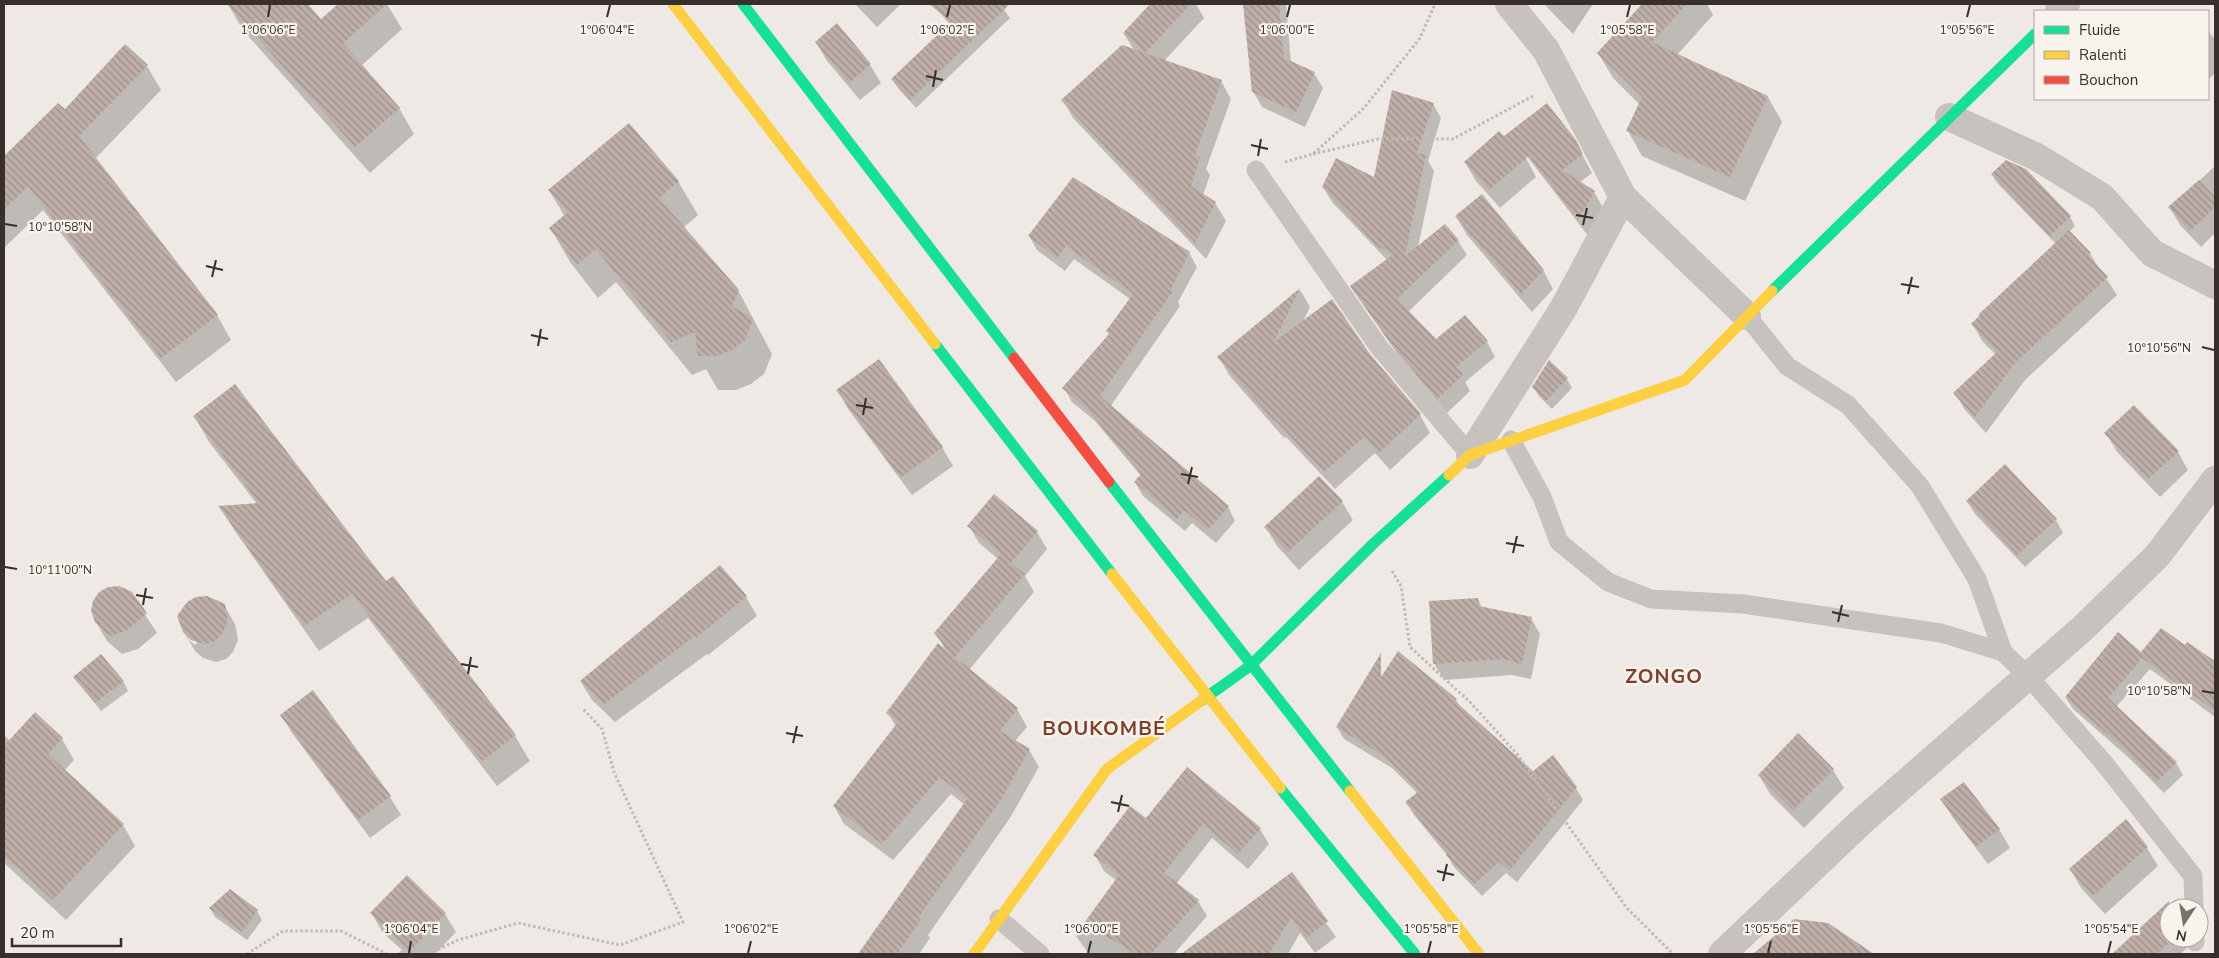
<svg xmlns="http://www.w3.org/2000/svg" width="2219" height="958" font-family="'Nunito Sans',sans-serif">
<defs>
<pattern id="building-back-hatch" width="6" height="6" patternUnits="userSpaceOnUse" patternTransform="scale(1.25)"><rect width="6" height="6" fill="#bfafa8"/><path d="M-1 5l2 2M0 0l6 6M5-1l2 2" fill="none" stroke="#9c8f89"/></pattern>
</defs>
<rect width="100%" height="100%" fill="#eee9e4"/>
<!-- shadow -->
<path fill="#0003" fill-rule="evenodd" d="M228,4h78l15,17 18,-17h48l15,25 -41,37 38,42 15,26 -44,39 -128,-144z
M855,4h46l-24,23z
M944,4h56l10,14 -94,90 -18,-20 -6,-9 58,-54 -12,-15z
M1152,4h44l8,14 -40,43 57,20 10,18 -25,70 4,6 -7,20 12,8 11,18 -20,38 -133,-141 -10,-18 71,-50 -10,-16z
M1245,4h41l5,59 23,10 9,15 -18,39 -43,-20 -9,-16z
M1544,4h49l-20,30z
M1643,4h64l6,11 -36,40 91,42 14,25 -37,79 -103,-45 -14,-25 12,-26 -27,-27 -15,-25z
M2208,31l7,8v34l-6,6z
M816,42l54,23 11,18 -21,17 -33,-39z
M147,66l14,24 -66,69 122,156 14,25 -55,42 -133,-172 -38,37 -1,-2v-87l54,-53 7,6z
M1433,104l8,14 -13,43 6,10 -16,76 27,-22 13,16 9,14 -59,57 28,29 51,1 8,15 -30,25 5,9 -23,22 -49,-58 -46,-68 36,-26 -56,-59 -9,-15 52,-9z
M1518,140l57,1 17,32 -13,10 15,9 11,19 -16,26 -60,-78z
M1526,158l10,19 -36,31 -24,-27 -11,-19z
M2215,166v67l-14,14 -21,-22 -10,-17z
M2025,170l45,47 5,9 -6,6 21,22 27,41 -92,85 -39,53 -21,-23 -10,-17 41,-38 -14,-14 -9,-17 83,-80 -58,-60 -6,-9z
M678,181l20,34 -15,13 55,62 34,64 -8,20 -13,10 -15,6h-18l-12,-21 -14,6 -76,-93 -18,16 -28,-36 -19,-33 14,-12 -16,-27z
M1456,216l87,54 10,19 -21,23 -65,-77z
M1029,236l160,17 8,14 -19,35 2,4 -70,101 118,100 7,14 -19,22 -24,-20 -7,8 -42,-35 -8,-14 6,-6 -46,-55 -23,-19 -8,-14 46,-53 20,-36 -56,-40 -9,12 -28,-21z
M1300,290l10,17 -8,16 67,32 51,60 10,18 -40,37 -15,-17 -40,36 -49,-52 -2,1 -55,-63 -10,-18z
M1567,379l5,9 -20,21 -13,-13 -6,-9z
M838,390l104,57 11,19 -41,29 -64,-86z
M195,417l191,166 7,-5 122,158 15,25 -33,25 -129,-168 -49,33 -84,-120 -14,-24 36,-3 -48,-62z
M2106,433l72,19 10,18 -28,27 -43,-45z
M1967,501l89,19 7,13 -38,34 -50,-53z
M1342,502l11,18 -54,50 -22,-24 -11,-18z
M969,526l68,6 10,17 -22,27 9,16 -65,78 48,39 10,18 -12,14 14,9 10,17 -29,51 -82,117 2,3 -11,16h-57l-1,-2 104,-147 -14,-11 -58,66 -49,-36 -10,-18 62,-79 -8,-14 58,-62 -10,-18 62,-74 -19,-16z
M720,566l26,31 11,19 -49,39 -1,-1 -92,68 -23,-22 -11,-18z
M131,593l26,40 -19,16 -16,5 -15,-13 -11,-19z
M1478,599l4,9 49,10 9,16 -9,45 -19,-4 -68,5 -10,-17z
M224,605l11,19 3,16 -5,12 -7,7 -10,3 -13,-4 -8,-7 -11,-19zM188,635l9,8 -2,2 -7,-6z
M2187,644l28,19v54l-65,-48 -34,38 60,56 7,12 -19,18 -35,-35 -56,-49 -7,-11 75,-44 44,-7z
M75,677l48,4 5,10 -27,20z
M1380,679l76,21 4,7 73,66 43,15 7,12 -66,82 -11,-9 -24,23 -28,-29 -7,-12 -33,-40 -7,-12 11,-9 -26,-26 -48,-29 -7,-12z
M313,692l77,105 11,18 -31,23 -78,-105 -10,-18z
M35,714l27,25 12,21 -10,11 59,54 12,21 -69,74 -62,-57v-128l6,6z
M1187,769l73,60 9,15 -21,25 -36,-31 -36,46 22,17 9,15 -33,38h-85l-13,-18 41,-55 -13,-10 -9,-16 52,-35z
M1833,770l11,18 -40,40 -34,-34 -11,-19z
M1942,799l57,30 11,19 -22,16 -35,-46z
M2147,848l11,18 -53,48 -24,-26 -10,-18z
M1291,874l45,63 -21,16 -15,-20 -12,21h-105z
M407,877l38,37 11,18 -21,22h-38l5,-4 -20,-18 -10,-19z
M210,908l47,3 5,9 -15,20 -32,-23z
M2159,912l10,10v16h13l5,10 -7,6h-66z
M1828,924l44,30h-84l-6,-4z"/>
<!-- building -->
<path fill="url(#building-back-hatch)" d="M227,4h81l13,15 17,-15h49l-44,39 57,65 -45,39z
M929,4h81l-100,96 -19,-21 60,-57z
M1150,4h41l-46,49 77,27 -27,75 5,2 -9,29 25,16 -21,41 -134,-143 61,-55 21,7 -20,-19z
M1243,4h36l5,54 31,14 -19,40 -44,-20z
M1642,4h45l-35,38 116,54 -38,81 -104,-46 16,-34 -45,-44z
M837,23l34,41 -22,19 -34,-41z
M125,44l23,21 -69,71 139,179 -57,43 -133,-172 -24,24v-54l54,-53 7,6z
M1392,90l42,13 -17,50 9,2 -21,101 40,-32 14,16 -62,59 39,40 29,-24 23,26 -32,26 7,8 -26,24 -49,-59 -38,-54 44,-32 -16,-7 -56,-60 14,-29 38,19z
M1547,103l29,37 7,14 -21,16 33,21 -17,29 -49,-64 -40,34 -25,-28 35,-31 5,5z
M629,123l50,58 -20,17 80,92 -7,16 21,13 -8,21 -13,10 -16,6h-18l-3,-24 -24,10 -75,-93 -19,16 -28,-37 19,-16 -20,-22z
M2006,160l20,9 45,47 -21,20 -59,-62z
M1073,177l117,75 -19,37 2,2 -73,105 129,110 -21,24 -24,-20 -7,9 -43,-37 7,-8 -55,-66 -24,-20 47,-54 -3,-3 27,-37 -67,-48 -9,12 -29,-22z
M2199,180l16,17v10l-25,24 -22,-24z
M1482,194l62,76 -23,24 -66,-78z
M2069,230l22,23 -3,3 20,21 -93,86 -40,54 -22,-24 44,-41 -26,-28 9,-9 -1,-1z
M1300,288l-26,54 58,-43 38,55 51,60 -42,39 -15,-16 -40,35 -49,-52 -1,1 -57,-64z
M879,359l64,88 -43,31 -64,-88z
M1549,360l19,18 -22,23 -14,-14z
M235,384l151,197 7,-5 123,159 -34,26 -130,-167 -48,32 -86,-120 41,-3 -66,-87z
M2134,405l45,46 -31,28 -44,-46z
M2005,464l52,55 -40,36 -51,-54z
M1319,476l24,25 -55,51 -24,-25z
M994,494l44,37 -27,32 14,11 -70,83 63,51 -18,23 30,18 -30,52 -82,117 3,2 -24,34h-39l109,-155 -27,-22 -58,67 -49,-38 65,-84 -12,-9 52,-70 13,11 -17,-21 67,-79 -34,-28z
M720,565l27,31 -51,42 -1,-2 -91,68 -24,-23z
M119,586l13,6 15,21 -20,17 -17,6 -15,-14 -4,-11 2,-10 6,-9 9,-5z
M207,596l18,8 3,16 -5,13 -8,8 -10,3 -14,-4 -8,-8 -6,-16 10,-14 9,-5z
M1478,598l1,8 53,11 -10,47 -20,-5 -69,5 -4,-63z
M2161,628l24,17 2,-3 28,19v50l-73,-53 -34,40 69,64 -21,20 -35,-36 -56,-49 53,-65 23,20z
M1398,651l59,48 -2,2 78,70 20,-16 24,32 -67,83 -11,-8 -25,22 -28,-29 1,-2 -42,-51 14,-11 -35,-35 -48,-29 45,-74v24z
M101,654l23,27 -29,22 -22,-26z
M313,690l78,106 -33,24 -78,-105z
M35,712l28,26 -15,16 76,70 -71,76 -49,-44v-110z
M1798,733l36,36 -41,41 -35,-35z
M1187,767l74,61 -23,26 -35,-30 -39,49 35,27 -48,54h-15l-52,-31 35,-48 -26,-20 37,-49 16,12z
M1964,782l36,47 -24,18 -36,-48z
M2126,819l22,28 -55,49 -24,-27z
M1292,872l36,49 -22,17 -15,-20 -22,36h-88z
M407,875l39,38 -36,38 -40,-38z
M230,889l28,21 -16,22 -33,-24z
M2169,901v42l-13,11h-44z
M1794,919l34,4 46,31h-121z"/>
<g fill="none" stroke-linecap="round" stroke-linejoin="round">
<!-- path -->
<path stroke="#bfbab6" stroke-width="3" stroke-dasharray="2.5 2.5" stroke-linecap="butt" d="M1313,154l65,-15h75l80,-43
M1285,162l28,-8 51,-46 56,-70 15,-34
M1392,571l9,15 9,61 60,55 47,52 110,154 46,46
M247,954l36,-23h58l46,23
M429,954l29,-14 60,-17 102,22 63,-23 -69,-150 -12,-43 -19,-20"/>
<!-- lane -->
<path stroke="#c7c2bd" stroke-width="19" d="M1256,170l123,177 91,108
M1747,316l40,50 61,39 72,81 57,93 26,73
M1511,440l31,57 17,45 49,40 43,17 92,5 198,29 62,19 26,25 75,86 89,113 1,32
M999,919l41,35
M2195,938v4"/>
<!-- street -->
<path stroke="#c7c2bd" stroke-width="28" d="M1509,4l37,46 77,147 124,119
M2059,11l7,-7
M1949,117l86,39 67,41 50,56 63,32
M1470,455l93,-146 60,-112
M1722,954l139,-132 221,-193 75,-73 58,-76"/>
<!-- fast -->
<path stroke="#16e098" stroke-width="11" d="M743,4l271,354
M1772,291l263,-257
M935,344l177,230
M1109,482l241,309
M1201,701l49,-35 124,-123 75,-68
M1280,788l135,166"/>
<!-- slow -->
<path stroke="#ffcf43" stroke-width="11" d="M673,4l262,340
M1449,475l21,-20 215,-75 87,-89
M1112,574l168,214
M1350,791l129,163
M974,954l133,-185 94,-68"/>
<!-- jam -->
<path stroke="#f24e42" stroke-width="11" d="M1014,358l95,124"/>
</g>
<!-- ticks -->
<path fill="none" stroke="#382f2c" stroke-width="2" d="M268,17l2,-12M607,17l3,-12M947,17l3,-12M1287,17l3,-12M1627,17l3,-12M1967,17l3,-12M926,76l17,4M933,87l3,-17M1251,145l17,4M1258,156l3,-17M1576,215l17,3M5,224l12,2M1583,225l4,-17M206,266l17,4M212,277l4,-17M1901,284l18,3M1908,294l4,-17M531,335l17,4M538,346l3,-17M2202,347l12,3M856,405l17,3M863,415l3,-17M1181,474l17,3M1188,484l4,-17M1506,543l18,3M1513,553l4,-17M5,567l12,2M136,595l17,3M143,605l3,-17M1832,612l17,4M1838,622l4,-17M461,664l17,3M468,674l3,-17M2202,691l12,2M786,733l17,3M793,743l4,-17M1111,802l18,4M1118,812l4,-17M1437,871l17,4M1443,881l4,-17M409,953l2,-12M748,953l3,-12M1088,953l3,-12M1428,953l3,-12M1768,953l3,-12M2108,953l3,-12"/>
<g text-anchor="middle" stroke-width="4.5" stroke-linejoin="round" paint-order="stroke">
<!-- district labels -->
<g font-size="20" font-weight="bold" letter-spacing="1" fill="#7e402d" stroke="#f9f3ed">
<text x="1664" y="683">ZONGO</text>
<text x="1104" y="735">BOUKOMBÉ</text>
</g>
</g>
<g font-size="12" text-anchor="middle" fill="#382f2c" stroke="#f9f3ed" stroke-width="4.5" stroke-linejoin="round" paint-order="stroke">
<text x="268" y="34">1°06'06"E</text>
<text x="607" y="34">1°06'04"E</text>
<text x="947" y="34">1°06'02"E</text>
<text x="1287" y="34">1°06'00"E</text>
<text x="1627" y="34">1°05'58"E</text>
<text x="1967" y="34">1°05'56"E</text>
<text x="60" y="231">10°10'58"N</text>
<text x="2159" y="352">10°10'56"N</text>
<text x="60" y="574">10°11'00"N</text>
<text x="2159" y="695">10°10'58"N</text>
<text x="411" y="933">1°06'04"E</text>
<text x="751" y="933">1°06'02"E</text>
<text x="1091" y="933">1°06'00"E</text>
<text x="1431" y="933">1°05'58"E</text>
<text x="1771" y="933">1°05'56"E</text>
<text x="2111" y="933">1°05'54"E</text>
</g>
<!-- border -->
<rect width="2219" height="958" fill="none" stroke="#382f2c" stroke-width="10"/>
<!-- legend -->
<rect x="2034" y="10" width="175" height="90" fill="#f9f3ed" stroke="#aca5a0"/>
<rect x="2044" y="26" width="25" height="8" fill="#16e098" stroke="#aca5a0"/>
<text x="2079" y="35" font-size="15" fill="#382f2c">Fluide</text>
<rect x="2044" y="51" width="25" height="8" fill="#ffcf43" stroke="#aca5a0"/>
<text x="2079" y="60" font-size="15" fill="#382f2c">Ralenti</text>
<rect x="2044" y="76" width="25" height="8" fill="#f24e42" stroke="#aca5a0"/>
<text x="2079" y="85" font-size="15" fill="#382f2c">Bouchon</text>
<!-- north arrow -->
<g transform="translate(2184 923) rotate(192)"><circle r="24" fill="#f9f3ed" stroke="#aca5a0"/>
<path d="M0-4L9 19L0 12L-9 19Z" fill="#78706c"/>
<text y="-8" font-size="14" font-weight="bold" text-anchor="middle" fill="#382f2c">N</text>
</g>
<!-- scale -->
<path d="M12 938v8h109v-8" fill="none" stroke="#382f2c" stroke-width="2.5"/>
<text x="20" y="938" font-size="15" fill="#382f2c" stroke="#f9f3ed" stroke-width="4" paint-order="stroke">20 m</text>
</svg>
